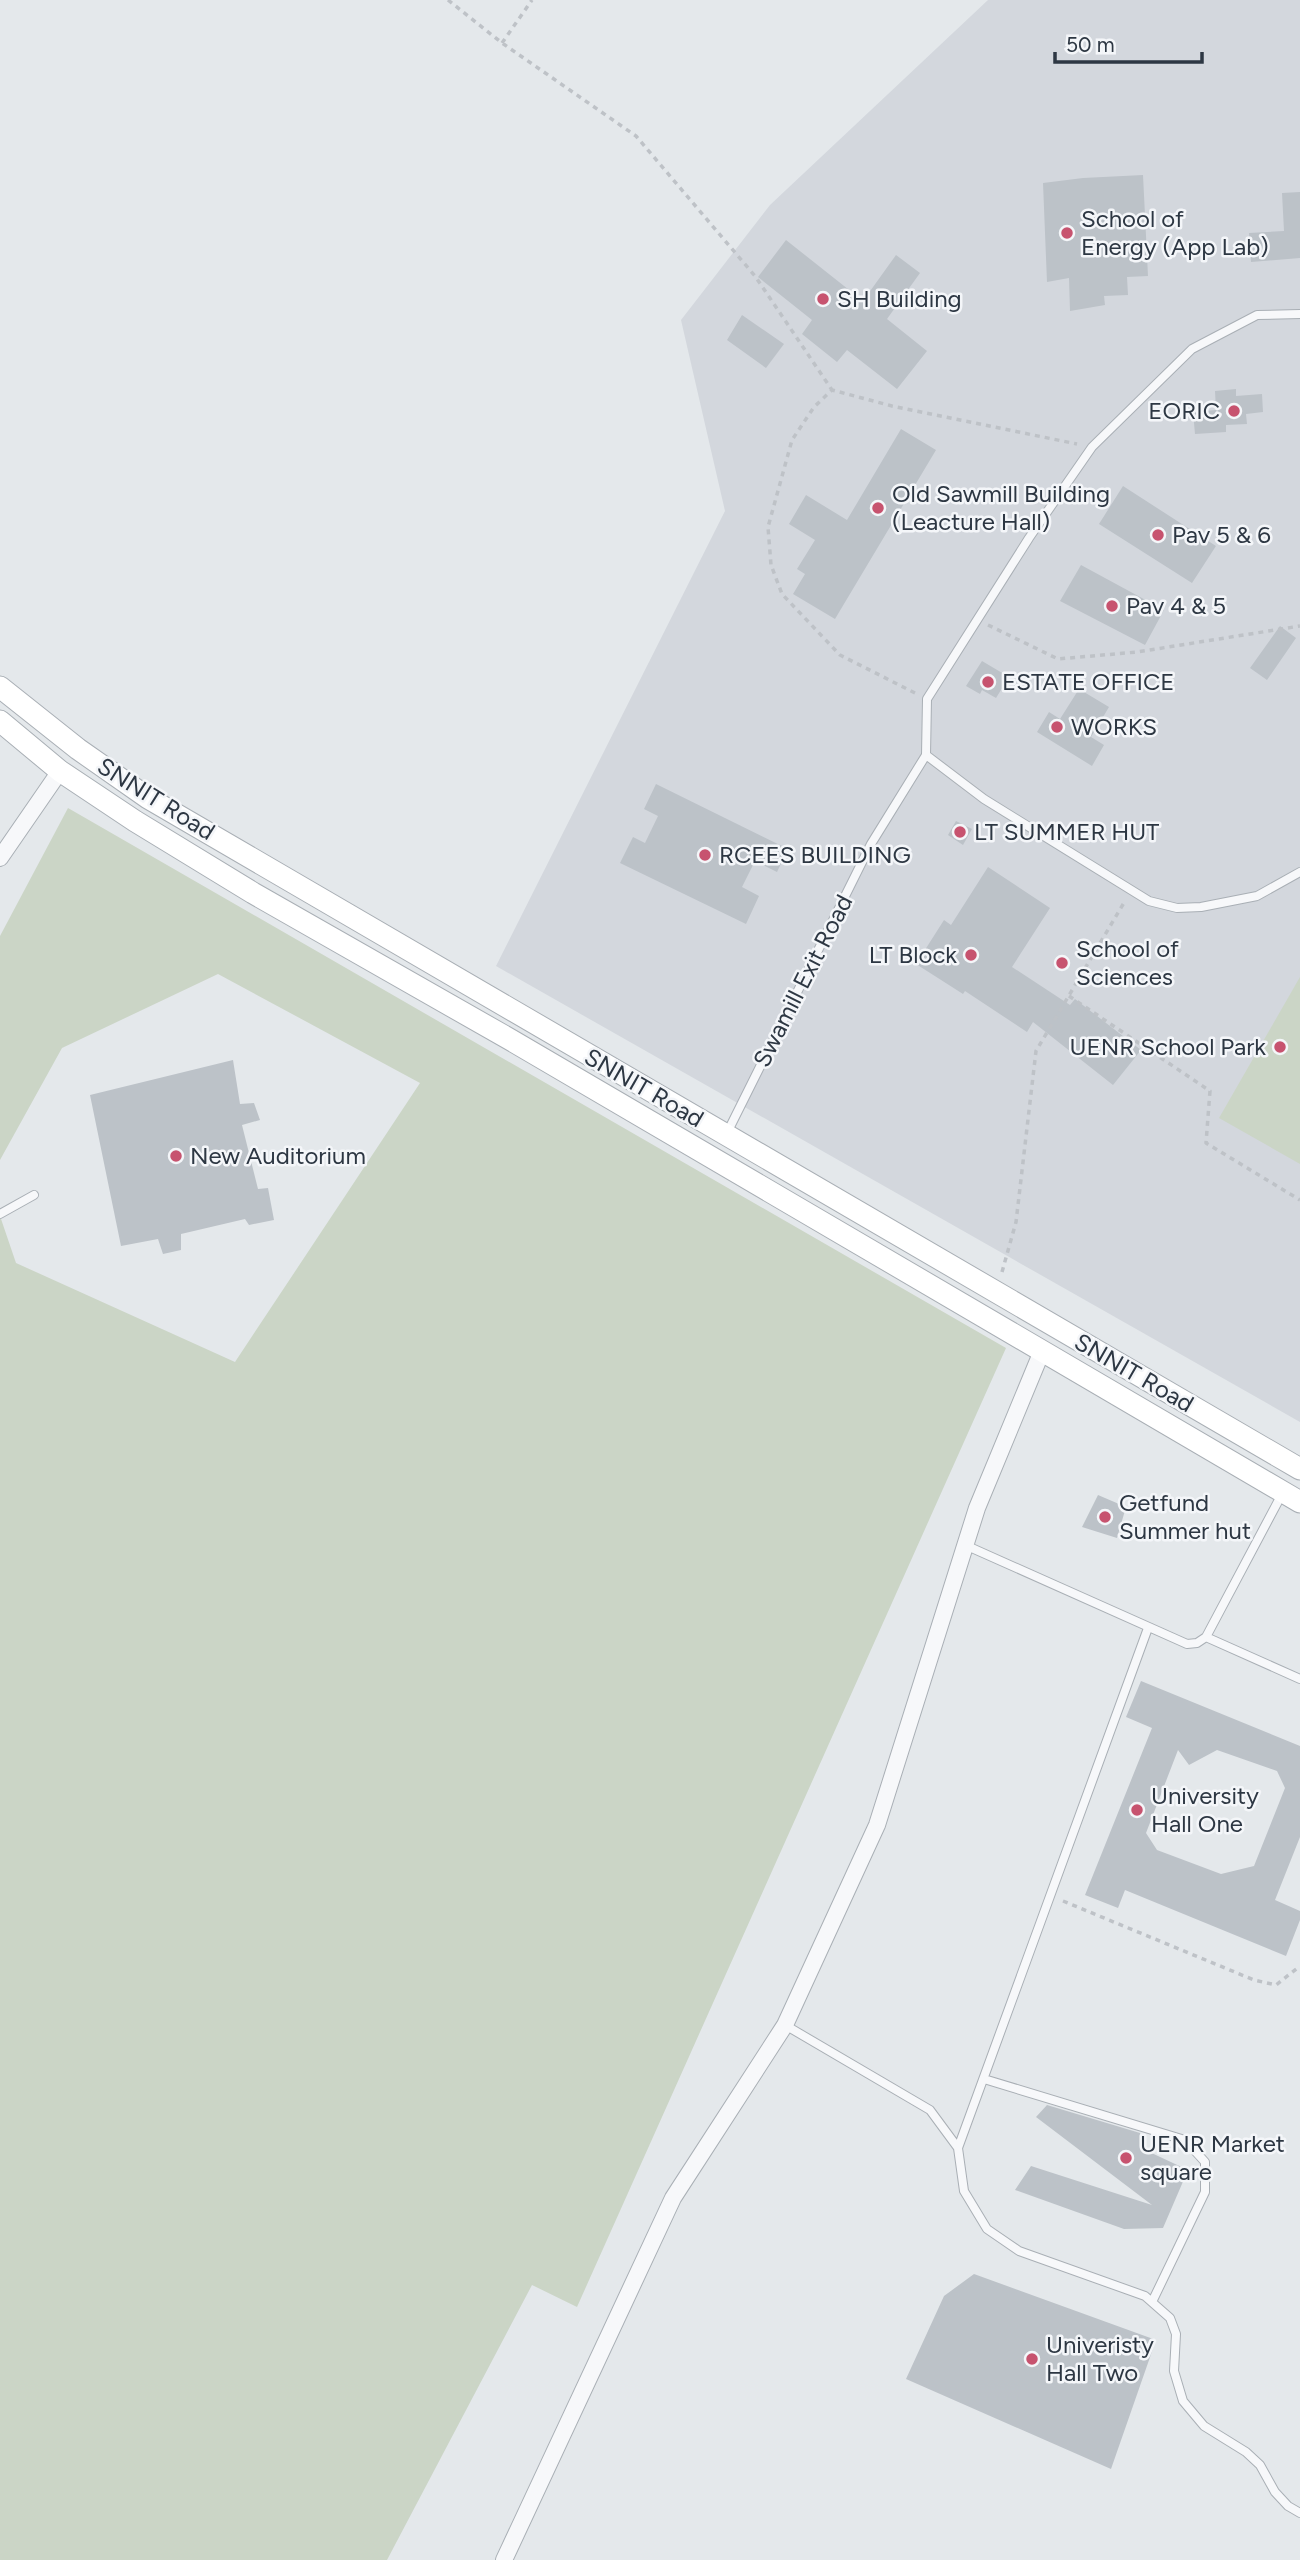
<svg xmlns="http://www.w3.org/2000/svg" width="1300" height="2560" font-family="Figtree,sans-serif">
<rect width="100%" height="100%" fill="#e4e8eb"/>
<!-- built -->
<path fill="#d3d7dd" d="M988,0h312v1422l-804,-456 229,-455 -44,-191 89,-115z"/>
<!-- green -->
<path fill="#cbd5c6" d="M68,808l938,540 -429,959 -45,-22 -145,275h-387v-1344l16,47 219,99 185,-279 -202,-109 -156,74 -62,112v-224z
M1300,977v187l-81,-46z"/>
<!-- building -->
<path fill="#bcc2c8" fill-rule="evenodd" d="M1143,175l5,101 -21,1 1,18 -24,1 1,9 -35,6 -1,-33 -22,4 -4,-99 40,-5z
M1300,192v66l-49,4 -2,-29 35,-2 -2,-38z
M786,240l77,61 33,-46 24,18 -33,46 40,32 -30,38 -50,-39 -10,12 -35,-28 10,-14 -54,-43z
M742,315l42,29 -18,24 -39,-28z
M1236,389v7l26,-2 1,18 -17,2 1,10 -21,1v7l-31,2 -2,-22 23,-2 -1,-19z
M901,429l35,21 -101,169 -42,-25 12,-20 -8,-5 18,-29 -26,-16 17,-29 41,25z
M1123,486l93,60 -24,37 -93,-59z
M1081,565l83,45 -19,35 -85,-44z
M1280,626l16,12 -29,42 -17,-12z
M982,661l27,16 -13,21 -14,-8 -2,4 -14,-8z
M1079,689l30,18 -18,30 13,8 -12,21 -55,-34 12,-20 11,7z
M656,784l132,65 -11,23 -22,-11 -13,26 17,9 -13,28 -126,-61 13,-26 12,6 13,-27 -14,-7z
M956,821l16,8 -9,16 -15,-10z
M988,867l62,41 -38,59 58,38 5,-6 66,51 -28,35 -80,-63 -6,10 -62,-41 -2,3 -47,-30 28,-44 7,5z
M233,1060l7,44 14,-1 6,17 -18,5 16,64 10,-1 6,32 -25,5 -4,-6 -64,15v16l-18,4 -5,-15 -37,7 -31,-151z
M1098,1495l28,12 -9,31 -35,-11z
M1141,1681l159,65v91l-25,63 25,11v9l-14,36 -161,-66 -7,18 -33,-13 67,-167 -26,-11zM1178,1750l11,15 28,-15 60,21 8,17 -31,78 -33,8 -64,-24 -11,-17z
M1047,2105l93,28 3,16 45,21 -25,58 -39,1 -109,-39 16,-24 121,39 -116,-88z
M974,2274l182,66 -45,129 -205,-90 38,-83z"/>
<g fill="none" stroke-linecap="round" stroke-linejoin="round">
<!-- lane casing -->
<g stroke="#a9afb5" stroke-width="10">
<path id="lane" d="M926,755l1,-56 102,-161 63,-91 100,-98 65,-34 43,-1
M926,755l58,44 165,102 28,7 24,-1 56,-11 43,-24
M727,1133l144,-289 55,-89
M0,1214l34,-19
M965,1545l222,99 10,-1 9,-6 76,-143
M1206,1637l94,42
M785,2025l145,85 28,38 6,43 23,38 32,22 126,45 25,22 6,16 -2,37 9,30 21,25 42,26 14,13 15,27 13,14 12,7
M984,2079l201,61 20,22v30l-53,110
M958,2148l190,-520"/>
</g>
<!-- street casing -->
<g stroke="#a9afb5" stroke-width="18">
<path id="street" d="M0,858l60,-87
M504,2560l169,-362 112,-173 92,-200 100,-317 65,-157"/>
</g>
<!-- secondary casing -->
<g stroke="#a9afb5" stroke-width="23">
<path id="secondary" d="M0,687l78,62 70,49 1152,671
M0,721l60,50 75,50 118,72 258,147 789,462"/>
</g>
<!-- path -->
<path stroke="#bec2c7" stroke-width="3.5" stroke-dasharray="5 5" stroke-linecap="butt" d="M448,0l54,43 134,93 119,140 77,114
M502,43l30,-43
M988,625l70,34 79,-7 163,-26
M915,693l-75,-38 -58,-61 -11,-29 -3,-38 24,-87 22,-33 18,-17 60,16 185,38
M1069,996l141,95 -4,52 94,57
M1002,1272l14,-50 20,-171 89,-150
M1063,1901l191,79 22,5 24,-19"/>
<!-- lane -->
<use href="#lane" stroke="#f7f8fa" stroke-width="8"/>
<!-- street -->
<use href="#street" stroke="#f7f8fa" stroke-width="16"/>
<!-- secondary -->
<use href="#secondary" stroke="#fff" stroke-width="21"/>
</g>
<!-- markers -->
<g fill="#c7536f" stroke="#f4f6f9" stroke-width="2.5">
<circle cx="1067" cy="233" r="7"/>
<circle cx="823" cy="299" r="7"/>
<circle cx="1234" cy="411" r="7"/>
<circle cx="878" cy="508" r="7"/>
<circle cx="1158" cy="535" r="7"/>
<circle cx="1112" cy="606" r="7"/>
<circle cx="988" cy="682" r="7"/>
<circle cx="1057" cy="727" r="7"/>
<circle cx="960" cy="832" r="7"/>
<circle cx="705" cy="855" r="7"/>
<circle cx="971" cy="955" r="7"/>
<circle cx="1062" cy="963" r="7"/>
<circle cx="1280" cy="1047" r="7"/>
<circle cx="176" cy="1156" r="7"/>
<circle cx="1105" cy="1517" r="7"/>
<circle cx="1137" cy="1810" r="7"/>
<circle cx="1126" cy="2158" r="7"/>
<circle cx="1032" cy="2359" r="7"/>
</g>
<g text-anchor="middle" stroke-width="5" stroke-linejoin="round" paint-order="stroke">
<!-- poi labels -->
<g font-size="24" fill="#2d3743" stroke="#f4f6f9" text-anchor="start">
<text x="1081" y="227">School of<tspan x="1081" dy="28">Energy (App Lab)</tspan></text>
<text x="837" y="307">SH Building</text>
<text x="1220" y="419" text-anchor="end">EORIC</text>
<text x="892" y="502">Old Sawmill Building<tspan x="892" dy="28">(Leacture Hall)</tspan></text>
<text x="1172" y="543">Pav 5 &amp; 6</text>
<text x="1126" y="614">Pav 4 &amp; 5</text>
<text x="1002" y="690">ESTATE OFFICE</text>
<text x="1071" y="735">WORKS</text>
<text x="974" y="840">LT SUMMER HUT</text>
<text x="719" y="863">RCEES BUILDING</text>
<text x="1076" y="957">School of<tspan x="1076" dy="28">Sciences</tspan></text>
<text x="957" y="963" text-anchor="end">LT Block</text>
<text x="1266" y="1055" text-anchor="end">UENR School Park</text>
<text x="190" y="1164">New Auditorium</text>
<text x="1119" y="1511">Getfund<tspan x="1119" dy="28">Summer hut</tspan></text>
<text x="1151" y="1804">University<tspan x="1151" dy="28">Hall One</tspan></text>
<text x="1140" y="2152">UENR Market<tspan x="1140" dy="28">square</tspan></text>
<text x="1046" y="2353">Univeristy<tspan x="1046" dy="28">Hall Two</tspan></text>
</g>
<!-- street labels -->
<g font-size="24" fill="#2d3743" stroke="#f4f6f9">
<text transform="translate(156 799) rotate(32)" y="8">SNNIT Road</text>
<text transform="translate(803 981) rotate(-63)" y="8">Swamill Exit Road</text>
<text transform="translate(644 1088) rotate(30)" y="8">SNNIT Road</text>
<text transform="translate(1134 1373) rotate(30)" y="8">SNNIT Road</text>
</g>
</g>
<!-- scale -->
<path d="M1055 52v10h147v-10" fill="none" stroke="#2d3743" stroke-width="3.5"/>
<text x="1066" y="52" font-size="21" fill="#2d3743" stroke="#f4f6f9" stroke-width="5" paint-order="stroke">50 m</text>
</svg>
